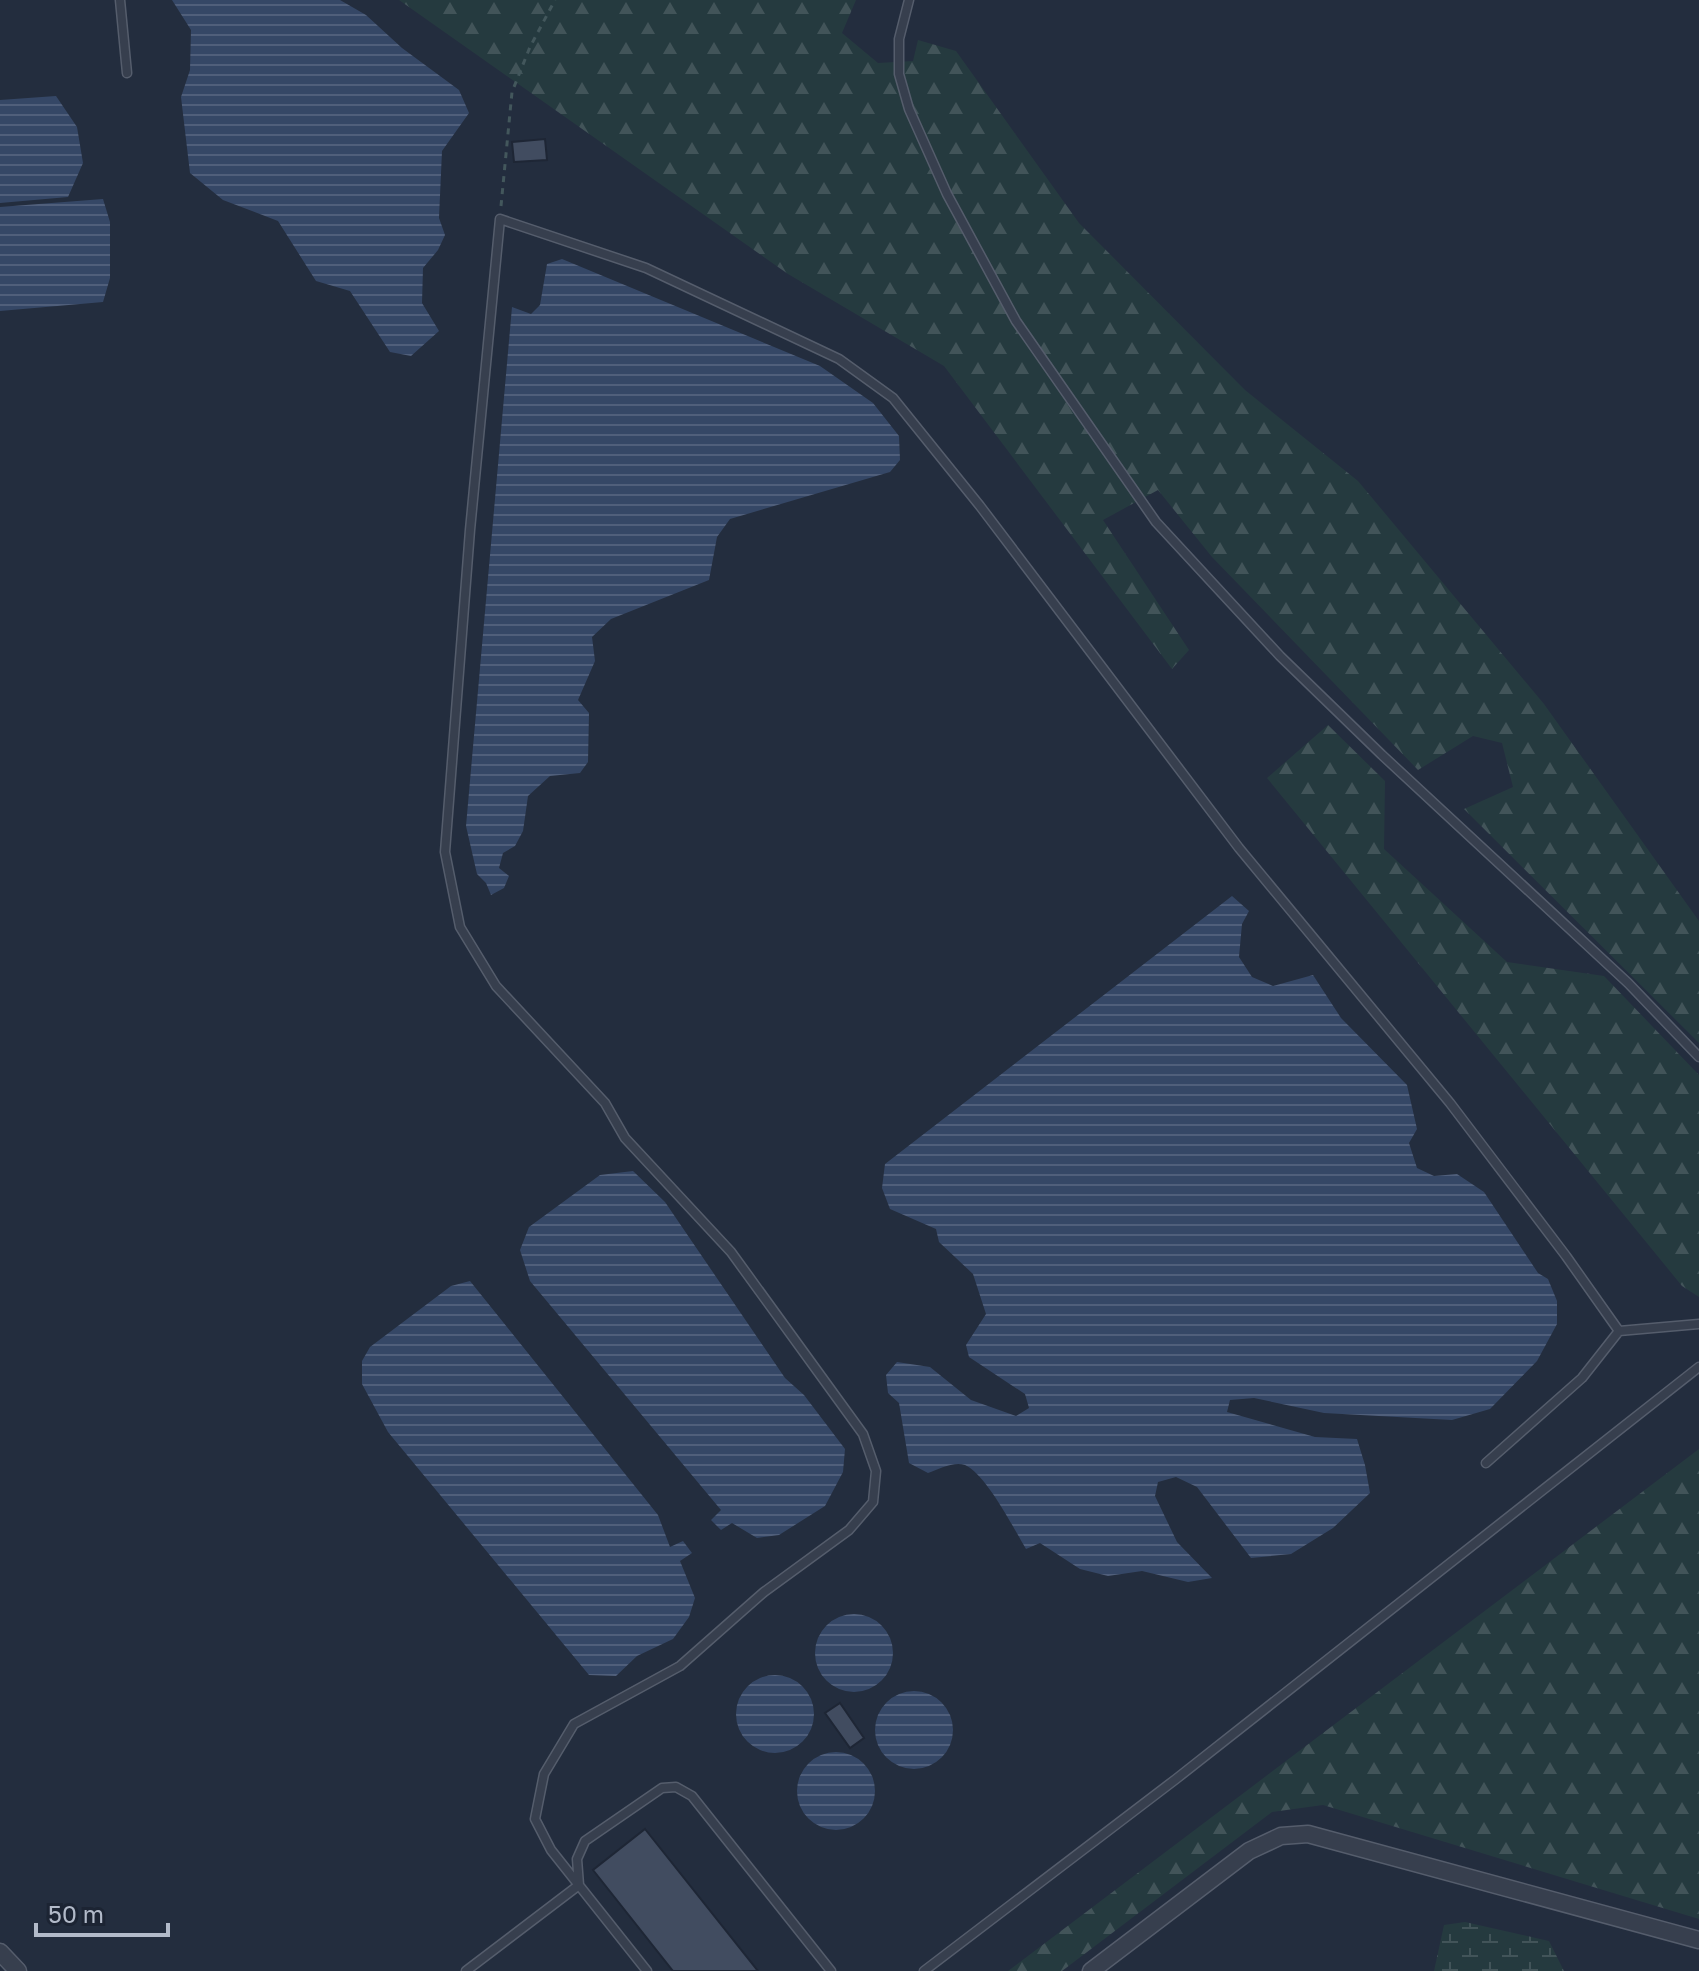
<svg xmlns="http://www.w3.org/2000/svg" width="1699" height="1971" font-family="'Golos Text',sans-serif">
<defs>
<pattern id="forest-firs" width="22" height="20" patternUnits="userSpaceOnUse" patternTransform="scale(2)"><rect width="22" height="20" fill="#253a3f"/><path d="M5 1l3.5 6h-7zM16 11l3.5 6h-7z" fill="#425459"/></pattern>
<pattern id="wetland-marsh" width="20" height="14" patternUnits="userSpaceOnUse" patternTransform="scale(2)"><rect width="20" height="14" fill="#253a3f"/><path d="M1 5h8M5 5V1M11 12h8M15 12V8" fill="none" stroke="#425459"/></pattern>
<pattern id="water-rules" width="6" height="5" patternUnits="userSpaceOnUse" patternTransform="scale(2)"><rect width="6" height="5" fill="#354766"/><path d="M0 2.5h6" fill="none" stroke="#505f7b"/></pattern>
</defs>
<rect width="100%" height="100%" fill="#232d3e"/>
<!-- forest -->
<path fill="url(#forest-firs)" d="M399,0h457l-14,33 36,30 35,-2 5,-21 38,11 123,172 166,167 113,91 186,223 155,217v122l-235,-234 49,-22 -11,-44 -29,-7 -55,34 -206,-213 -54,-67 -55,30 86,130 -17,19 -228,-303 -156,-92z
M1328,725l57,56 -1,68 123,113 97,14 95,99v222l-17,-11 -415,-508z
M1699,1449v470l-376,-114 -51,7 -210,159h-54z"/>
<!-- wetland -->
<path fill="url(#wetland-marsh)" d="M1465,1922l84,19 15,30h-130l10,-46z"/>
<!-- water -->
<path fill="url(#water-rules)" d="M172,0h168l26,15 36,33 57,42 10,23 -27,38 -3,67 6,17 -7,15 -15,18 -1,35 17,28 -28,25 -21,-4 -40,-61 -34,-10 -38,-60 -55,-21 -33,-27 -9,-76 9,-27 1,-40z
M56,96l21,31 6,36 -15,34 -68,6v-103z
M103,199l7,23v56l-7,24 -103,9v-104z
M562,259l258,107 53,37 26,33 1,24 -10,12 -160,47 -13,18 -8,43 -98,39 -19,18 3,24 -17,39 11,13 -1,49 -8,11 -30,3 -22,20 -5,35 -8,15 -12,7 -4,15 10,8 -5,12 -13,7 -5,-12 -9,-9 -11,-48 46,-519 19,7 9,-9 7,-41z
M1232,896l17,15 -7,13 -3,33 13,20 21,9 40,-11 28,43 66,67 10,44 -8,14 8,25 17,8 23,-2 27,18 54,81 10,6 9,22v23l-20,37 -47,48 -38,11 -128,-7 -70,-15 -24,2 -3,12 88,25 42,2 8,26 5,28 -37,35 -42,26 -40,4 -54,-71 -21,-10 -18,5 -3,14 22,46 35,36 -24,4 -46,-11 -34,5 -28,-7 -40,-26 -14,6c-12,-20 -40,-75 -61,-84 -11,-4 -26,4 -37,8l-19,-10 -10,-60 -11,-10 -2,-18 11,-13 33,5 41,33 45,16 13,-8 -4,-14 -56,-37 -3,-12 20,-31 -13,-40 -34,-32 -3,-13 -46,-20 -8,-21 3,-24z
M633,1171l32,31 120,176 19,17 41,54 -2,23 -18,34 -46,29 -22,3 -25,-15 -11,7 -10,-10 10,-10 -191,-229 -10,-31 9,-23 71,-52z
M470,1281l188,234 12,32 13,-6 9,12 -12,8 15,37 -6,19 -16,22 -36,17 -21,20 -27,-1 -201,-243 -26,-48v-23l8,-14 81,-61z
M815 1653a39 39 0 1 1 78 0a39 39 0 1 1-78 0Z
M736 1714a39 39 0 1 1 78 0a39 39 0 1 1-78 0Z
M875 1730a39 39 0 1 1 78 0a39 39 0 1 1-78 0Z
M797 1791a39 39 0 1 1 78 0a39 39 0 1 1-78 0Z"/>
<!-- building -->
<path fill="#414c60" stroke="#1e2635" stroke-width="2" d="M545,139l2,21 -33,2 -2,-20z
M840,1703l24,35 -14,10 -25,-35z
M645,1829l113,142h-85l-80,-101z"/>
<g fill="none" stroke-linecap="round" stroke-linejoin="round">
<!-- service casing -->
<g stroke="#555d6c" stroke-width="11">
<path id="service" d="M120,0l7,73
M909,0l-10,39v35l10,35 38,85 69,127 140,201 124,134 102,99 246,228 71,74
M1486,1463l96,-85 37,-47 80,-7
M466,1971l113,-86 -2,-26 8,-18 77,-53 14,-1 16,9 139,175
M647,1971l-96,-121 -16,-31 9,-45 30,-50 106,-58 84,-74 85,-62 24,-28 3,-31 -13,-37 -132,-182 -106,-114 -20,-35 -109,-117 -36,-59 -15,-75 25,-322 30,-311 146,49 193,91 54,39 87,108 259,342 211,255 116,153 53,75
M924,1971l252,-192 523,-412"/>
</g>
<!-- minor casing -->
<g stroke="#555d6c" stroke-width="19">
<path id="minor" d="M0,1952l18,19
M1091,1971l158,-120 32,-15 27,-2 391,106"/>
</g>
<!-- path -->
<path stroke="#43575c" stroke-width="3" stroke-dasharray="6 6" stroke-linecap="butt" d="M501,206l11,-114 18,-45 25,-47"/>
<!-- service -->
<use href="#service" stroke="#373f4e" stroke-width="8"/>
<!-- minor -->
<use href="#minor" stroke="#373f4e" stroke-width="16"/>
</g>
<!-- scale -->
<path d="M36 1923v12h132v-12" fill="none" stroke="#b2bac9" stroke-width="4"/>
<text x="48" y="1923" font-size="24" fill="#b2bac9" stroke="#1c2433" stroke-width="6" paint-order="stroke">50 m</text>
</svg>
